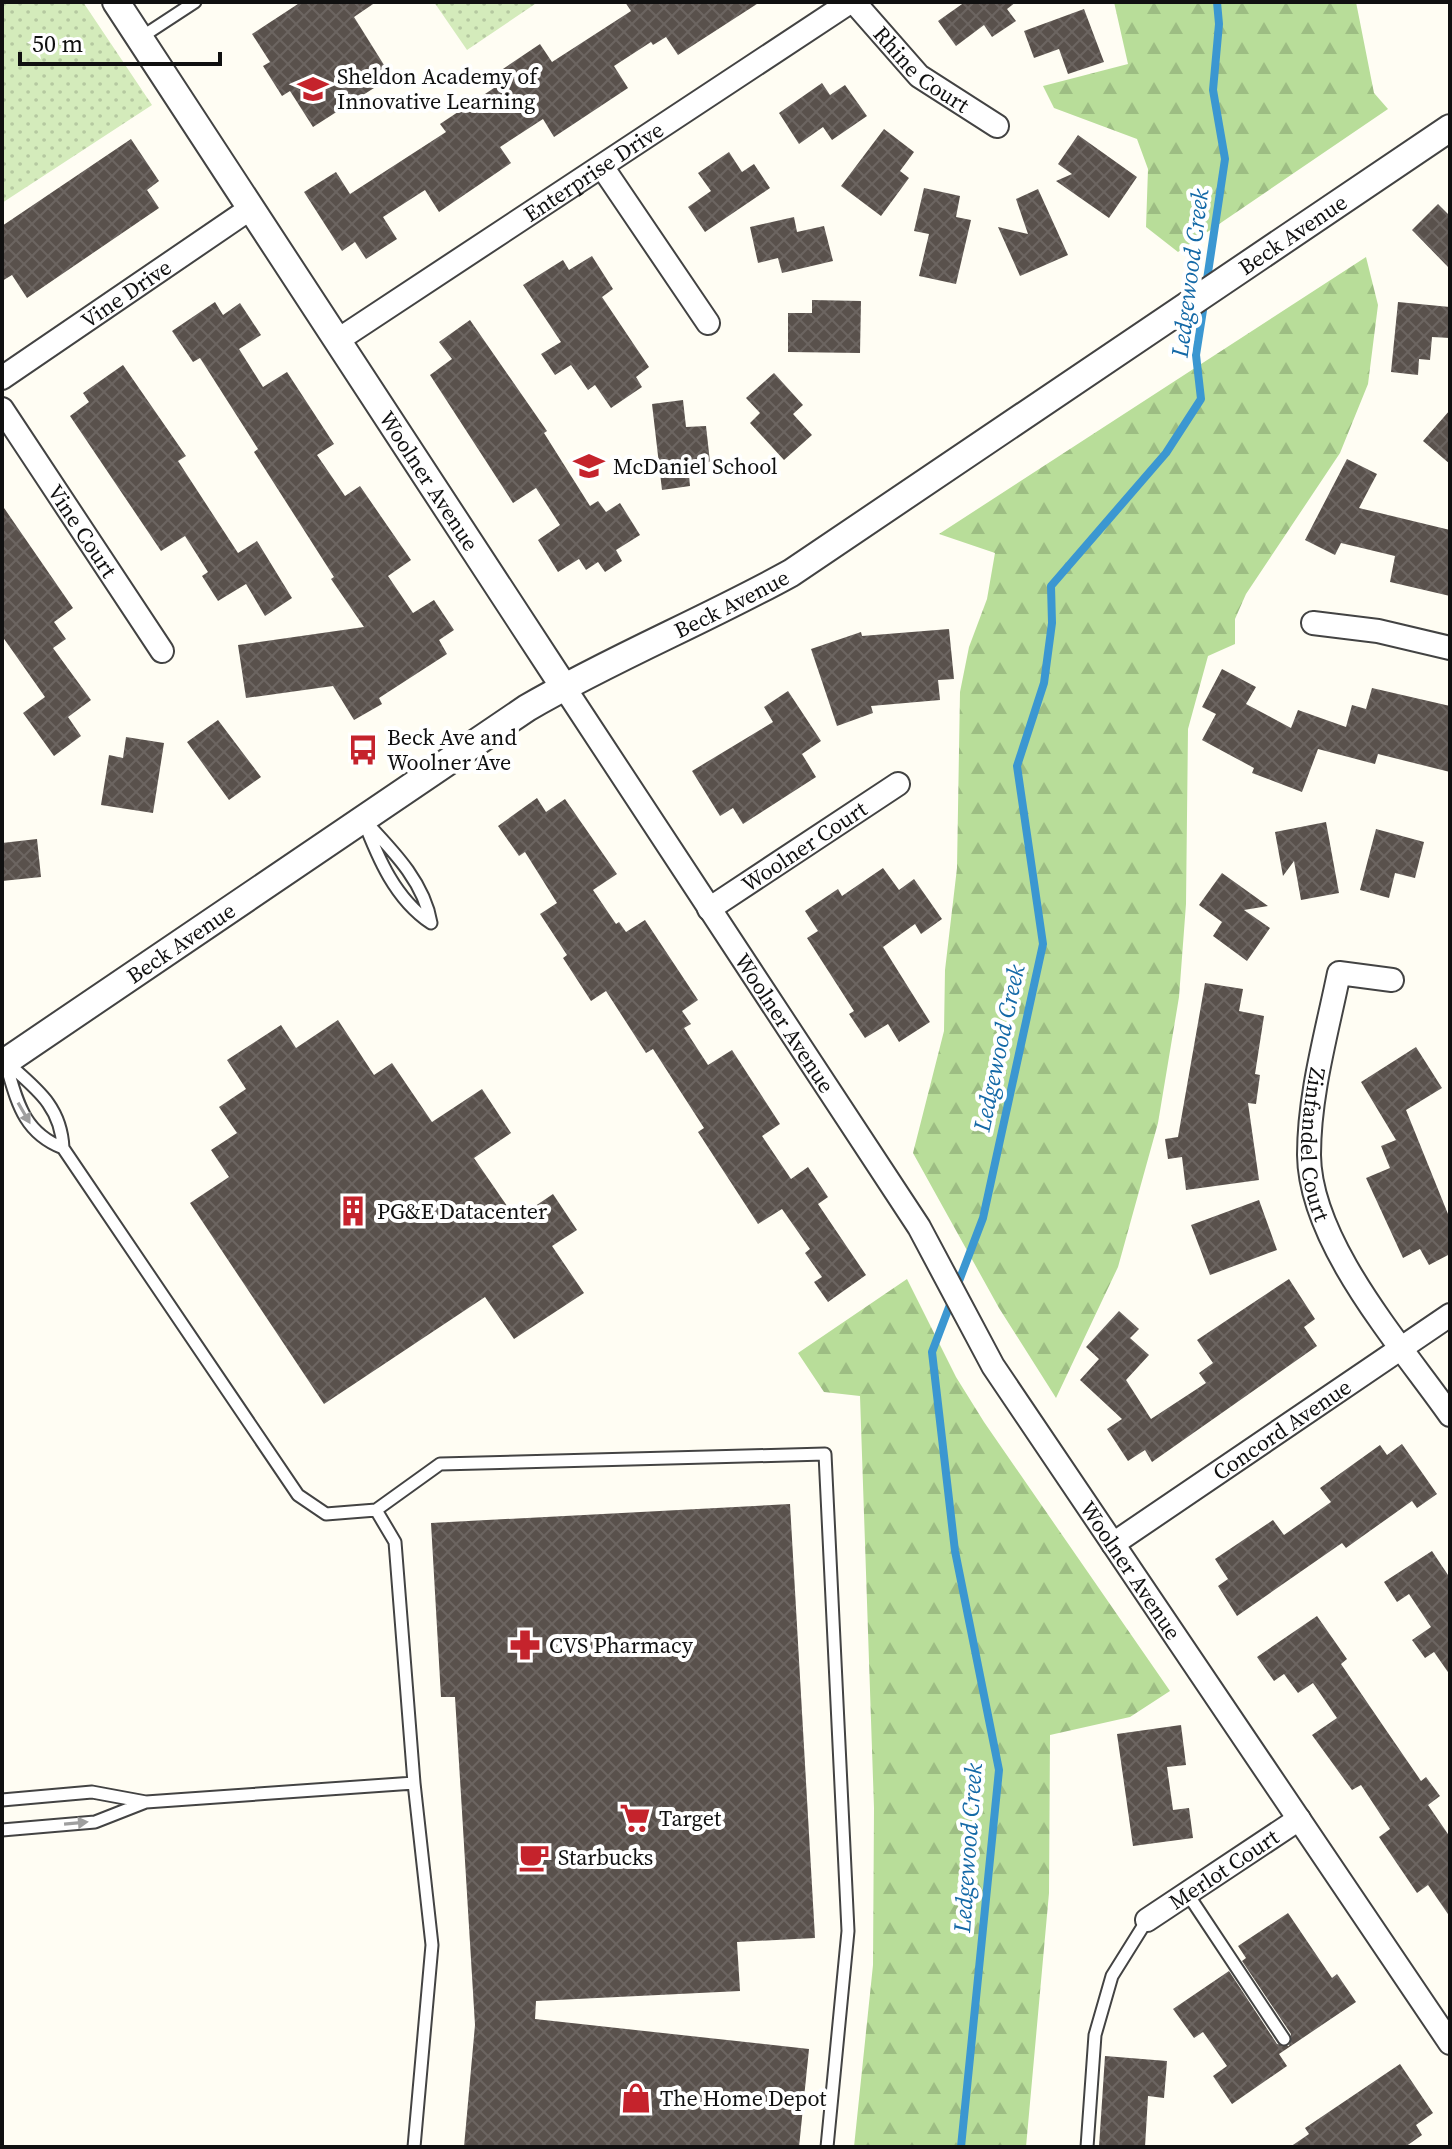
<svg xmlns="http://www.w3.org/2000/svg" width="1452" height="2149" font-family="'Source Serif 4',serif">
<defs>
<pattern id="grass-dots" width="8" height="8" patternUnits="userSpaceOnUse" patternTransform="scale(2)"><rect width="8" height="8" fill="#d4ebbb"/><path d="M2 2h.1M6 6h.1" fill="none" stroke="#b5c8a0" stroke-width="1.8" stroke-linecap="round"/></pattern>
<pattern id="forest-firs" width="22" height="20" patternUnits="userSpaceOnUse" patternTransform="scale(2)"><rect width="22" height="20" fill="#b8dd99"/><path d="M5 1l3.5 6h-7zM16 11l3.5 6h-7z" fill="#9dbd83"/></pattern>
<pattern id="building-cross-hatch" width="8" height="8" patternUnits="userSpaceOnUse" patternTransform="scale(2)"><rect width="8" height="8" fill="#59514c"/><path d="M0 0l8 8M0 8l8-8" fill="none" stroke="#6c6561"/></pattern>
</defs>
<rect width="100%" height="100%" fill="#fffdf3"/>
<!-- grass -->
<path fill="url(#grass-dots)" d="M2,2h81l69,103 -150,98z
M434,2h104l-71,48z"/>
<!-- forest -->
<path fill="url(#forest-firs)" d="M1114,2h242l18,91 14,16 -210,143 -32,-25 2,-58 -11,-30 -83,-31 -11,-22 85,-22z
M1366,257l12,48 -10,79 -28,69 -94,141 -11,25v25l-27,12 -20,73 -2,175 -7,93 -21,126 -40,144 -62,131 -57,-90 -86,-155 31,-122 1,-61 12,-102 3,-176 9,-45 18,-48 8,-46 -56,-19z
M907,1279l49,98 28,45 186,269 -40,26 -80,18 -1,158 -23,254h-172l19,-182 1,-157 -14,-412 -36,-4 -26,-39z"/>
<g fill="none" stroke-linecap="round" stroke-linejoin="round">
<!-- stream -->
<path stroke="#3b97d1" stroke-width="8" d="M1206,286l19,-127 -12,-69 6,-66 -2,-22
M961,2147l38,-377 -44,-219 -23,-199 51,-134 60,-274 -26,-178 27,-83 8,-60 -1,-37 115,-133 35,-54 -5,-44 8,-51"/>
</g>
<!-- building -->
<path fill="url(#building-cross-hatch)" d="M301,2h75l-22,15 35,56 -17,11 2,4 -61,39 -23,-36 -8,5 -19,-30 7,-4 -18,-28z
M625,2h135l-82,53 -12,-18 -13,8 -2,-3 -37,24 14,22 -74,49 -11,-18 -43,28 11,16 -72,49 -14,-22 -42,27 14,22 -31,20 -11,-17 -13,9 -38,-59 32,-20 14,22 96,-62 -6,-8 63,-42 -6,-9 43,-29 12,18 79,-51z
M965,2h51l-9,7 9,12 -24,16 -8,-12 -28,21 -18,-25z
M1084,9l20,53 -36,12 -9,-25 -25,9 -10,-27z
M822,83l8,12 15,-10 22,31 -35,24 -9,-13 -24,17 -20,-31z
M884,129l30,23 -14,19 9,7 -28,38 -40,-30z
M1078,135l59,42 -28,41 -53,-37 16,-7 -14,-10z
M131,139l28,42 -12,9 12,18 -132,90 -15,-23 -10,6v-55z
M729,152l13,20 12,-8 16,24 -65,44 -17,-25 23,-16 -13,-18z
M924,188l36,8 -4,21 15,3 -15,64 -37,-8 10,-42 -15,-3z
M1038,189l30,66 -48,21 -22,-49 30,7 -12,-35z
M1438,204l12,12v53l-38,-39z
M794,217l3,15 27,-6 9,35 -51,12 -4,-15 -20,5 -8,-36z
M592,256l21,33 -11,8 47,70 -13,10 6,10 -31,21 -16,-23 -7,5 -17,-25 -16,10 -14,-21 20,-12 -38,-57 40,-25 6,10z
M812,300l49,1 -1,52 -72,-1v-39h24z
M215,302l8,13 17,-12 21,32 -22,14 24,38 24,-15 47,72 -17,11 28,41 15,-10 51,74 -23,16 25,37 21,-13 20,30 -15,10 8,14 -68,44 3,6 -28,16 -21,-34 -87,12 -8,-53 126,-18 -33,-48 3,-2 -80,-125 4,-3 -58,-91 -7,4 -21,-31z
M1398,302l52,5v31l-18,-1 -2,23 -11,-1 -1,16 -27,-3z
M470,320l77,111 -3,2 46,73 8,-5 8,11 14,-9 20,32 -24,15 6,11 -17,11 -7,-10 -12,8 -7,-11 -21,13 -20,-32 22,-15 -24,-37 -23,15 -83,-128 22,-16 -13,-17z
M123,365l63,91 -8,5 60,92 19,-12 35,57 -27,18 -19,-32 -28,17 -16,-25 6,-4 -23,-36 -24,15 -91,-135 19,-14 -6,-9z
M774,373l29,32 -10,9 19,21 -28,25 -34,-37 10,-10 -14,-15z
M683,400l3,27 20,-1 4,36 -22,2 2,22 -28,4 -10,-86z
M1450,410v54l-27,-23z
M1347,459l30,15 -18,34 91,22v66l-60,-14 5,-26 -54,-13 -6,12 -30,-15z
M2,505l71,103 -19,14 12,17 -13,9 38,52 -23,17 13,19 -27,20 -31,-43 22,-16 -43,-61z
M949,629l5,50 -16,1 2,20 -69,6 2,7 -36,13 -26,-77 50,-17 1,4z
M1222,669l34,18 -10,17 45,24 7,-18 48,17 6,-22 14,4 6,-21 78,18v66l-72,-18 -3,10 -57,-15 -16,43 -50,-19 2,-5 -52,-28 14,-26 -14,-7z
M788,691l33,50 -19,13 14,23 -73,47 -10,-16 -13,8 -28,-45 81,-49 -9,-15z
M218,720l43,57 -32,23 -42,-58z
M126,737l38,6 -11,70 -52,-8 8,-50 14,3z
M537,798l9,14 19,-13 52,75 -24,16 23,34 3,-2 7,10 19,-12 53,80 -16,11 9,13 -7,4 24,37 24,-15 48,74 -18,12 29,43 17,-12 20,30 -10,7 48,71 -38,27 -14,-20 8,-5 -17,-24 5,-4 -28,-40 -24,15 -60,-92 6,-4 -51,-79 -7,4 -40,-62 -15,10 -28,-43 4,-3 -27,-41 17,-11 -32,-51 -6,4 -21,-30z
M1326,822l13,71 -38,7 -7,-39 -11,15 -8,-44z
M1376,829l48,13 -9,36 -20,-5 -6,25 -29,-8z
M37,839l4,38 -39,4v-38z
M883,868l16,22 15,-11 28,40 -21,15 -6,-10 -32,23 47,75 -31,20 -11,-18 -23,14 -16,-24 5,-3 -47,-73 11,-7 -13,-20 33,-22 4,7z
M1222,873l46,33 -24,4 26,18 -23,33 -34,-25 9,-14 -23,-17z
M1205,983l38,6 -4,22 25,5 -9,58 5,1 -4,29 -8,-1 11,77 -73,10 -4,-33 -14,2 -3,-20 13,-2z
M338,1020l36,55 18,-12 40,59 50,-33 29,44 -37,25 42,61 37,-25 24,36 -25,16 32,47 -70,46 -29,-42 -161,107 -134,-201 39,-26 -18,-27 26,-17 -18,-26 27,-18 -19,-29 54,-35 15,23z
M1416,1047l26,41 -36,22 44,109v35l-21,11 -9,-16 -17,9 -37,-80 24,-10 -9,-22 15,-6 -35,-58z
M1259,1200l18,50 -67,25 -19,-50z
M1289,1279l26,40 -11,8 13,19 -165,116 -7,-12 -17,11 -21,-32 15,-10 -42,-39 19,-21 -13,-12 33,-36 20,18 -9,9 19,17 -23,25 25,39 55,-36 -7,-10 14,-10 -16,-23z
M1402,1444l35,50 -20,14 -5,-7 -66,47 -4,-5 -105,73 -19,-30 10,-7 -13,-20 58,-39 11,15 47,-33 -11,-14 60,-43 7,10z
M790,1504l25,434 -78,4 3,49 -204,10 -1,18 274,30 -10,98h-335l11,-122 -20,-328h-14l-10,-174z
M1432,1551l18,27v97l-16,-23 -9,6 -13,-18 19,-13 -22,-33 -12,8 -13,-20z
M1317,1616l30,43 -6,5 45,66 35,51 5,-4 14,19 -12,9 22,32v80l-22,-32 -11,8 -38,-56 11,-8 -29,-44 -9,5 -40,-55 25,-17 -24,-35 -15,10 -14,-19 -10,7 -17,-24z
M1181,1725l5,40 -19,2 6,43 16,-2 4,30 -60,8 -16,-112z
M1288,1913l44,65 5,-4 19,28 -77,52 8,12 -55,38 -19,-28 14,-10 -24,-34 -9,6 -21,-29 56,-38 48,73 12,2 2,-12 -49,-73 4,-3 -8,-12z
M1105,2056l62,5 -3,37 -16,-2 -3,51h-46z
M1400,2064l33,49 -17,12 6,10 -17,12h-115l19,-13 -4,-6z"/>
<g fill="none" stroke-linecap="round" stroke-linejoin="round">
<!-- service casing -->
<g stroke="#434343" stroke-width="15">
<path id="service" d="M140,38l55,-36
M363,819c28,30 61,62 68,104 -36,-24 -53,-65 -68,-104z
M5,1061c30,27 56,44 58,87l235,347 28,19 50,-4 64,-46 385,-10 23,477 -21,216
M5,1061c12,39 17,71 58,87
M376,1510l19,32 19,241 18,162 -18,202
M2,1800l90,-8 54,10 268,-19
M2,1830l93,-8 51,-20
M1187,1893l97,146
M1087,2147l8,-112 17,-59 35,-56"/>
</g>
<!-- minor casing -->
<g stroke="#434343" stroke-width="26">
<g id="minor">
<path id="s1" d="M854,2l65,74 78,50"/>
<path d="M603,168l105,155"/>
<path id="s2" d="M338,340l512,-338"/>
<path id="s3" d="M2,378l249,-170"/>
<path id="s4" d="M2,409l160,242"/>
<path d="M1313,623l65,8 72,17"/>
<path id="s5" d="M564,687l355,540 74,139 457,677"/>
<path id="s6" d="M709,909l189,-125"/>
<path id="s7" d="M1392,980l-53,-7c-12,59 -30,121 -30,182 1,88 91,189 141,260"/>
<path id="s8" d="M1113,1544l337,-229"/>
<path id="s9" d="M1147,1920l152,-101"/>
</g>
</g>
<!-- tertiary casing -->
<g stroke="#434343" stroke-width="30">
<g id="tertiary">
<path id="s10" d="M116,2l448,685"/>
<path id="s11" d="M2,1064l525,-356c86,-50 177,-87 264,-135l659,-445"/>
</g>
</g>
<!-- service -->
<use href="#service" stroke="#fff" stroke-width="11"/>
<!-- minor -->
<use href="#minor" stroke="#fff" stroke-width="22"/>
<!-- tertiary -->
<use href="#tertiary" stroke="#fff" stroke-width="26"/>
</g>
<!-- one-way arrows -->
<defs><path id="oneway-solid" d="M-6-.8H1V-3.2L6.5 0L1 3.2V.8H-6Z" transform="scale(2)"/></defs>
<g fill="#9f9f9f">
<use href="#oneway-solid" transform="translate(24 1113) rotate(60)"/>
<use href="#oneway-solid" transform="translate(76 1823) rotate(-5)"/>
</g>
<!-- icons -->
<defs>
<g id="school-bare" transform="scale(2.4)"><path d="M0-5L7-2L0 1L-7-2ZM-4 1L0 2.5L4 1V4Q0 6-4 4Z" fill="#c5232c" stroke="#fff" stroke-width="2.5" paint-order="stroke"/></g>
<g id="bus-bare" transform="scale(2.4)"><path d="M-5-6H5V4H4V6H2V4H-2V6H-4V4H-5ZM-3.5-4V0h7V-4ZM-3.5 1.2v1.5H-2V1.2ZM2 1.2v1.5H3.5V1.2Z" fill="#c5232c" stroke="#fff" stroke-width="2.5" paint-order="stroke"/></g>
<g id="building-bare" transform="scale(2.4)"><path d="M-4-6H4V6H1V3H-1V6H-4ZM-2.5-4.3h1.7v1.8h-1.7ZM.8-4.3h1.7v1.8H.8ZM-2.5-1h1.7V.8h-1.7ZM.8-1h1.7V.8H.8Z" fill="#c5232c" stroke="#fff" stroke-width="2.5" paint-order="stroke"/></g>
<g id="pharmacy-bare" transform="scale(2.4)"><path d="M-2-6h4v4h4v4h-4v4h-4v-4h-4v-4h4Z" fill="#c5232c" stroke="#fff" stroke-width="2.5" paint-order="stroke"/></g>
<g id="supermarket-bare" transform="scale(2.4)"><path d="M-6-5.5h2.5l.6 2H6L4.5 2H-2.5L-4.4-4H-6ZM-1.5 3.2a1.3 1.3 0 1 0 .1 0ZM3 3.2a1.3 1.3 0 1 0 .1 0Z" fill="#c5232c" stroke="#fff" stroke-width="2.5" paint-order="stroke"/></g>
<g id="cafe-bare" transform="scale(2.4)"><path d="M-5.5-4.5H6V0H3Q3 3.5 0 3.5H-2.5Q-5.5 3.5-5.5 0ZM3-3.2v2h1.7v-2ZM-6 4.5H4V6H-6Z" fill="#c5232c" stroke="#fff" stroke-width="2.5" paint-order="stroke"/></g>
<g id="shop-bare" transform="scale(2.4)"><path d="M-5-2.5h2.3a2.7 3.5 0 0 1 5.4 0H5L5.5 6h-11ZM-1.5-2.5h3a1.5 2.3 0 0 0-3 0Z" fill="#c5232c" stroke="#fff" stroke-width="2.5" paint-order="stroke"/></g>
</defs>
<g fill-rule="evenodd">
<use href="#school-bare" x="313" y="89"/>
<use href="#school-bare" x="589" y="466"/>
<use href="#bus-bare" x="363" y="750"/>
<use href="#building-bare" x="353" y="1211"/>
<use href="#pharmacy-bare" x="525" y="1645"/>
<use href="#supermarket-bare" x="635" y="1818"/>
<use href="#cafe-bare" x="534" y="1857"/>
<use href="#shop-bare" x="636" y="2098"/>
</g>
<g text-anchor="middle" stroke-width="8" stroke-linejoin="round" paint-order="stroke">
<!-- street labels -->
<g font-size="22" fill="#101010" stroke="#fff">
<text dy="8" stroke="none"><textPath href="#s1" startOffset="96">Rhine Court</textPath></text>
<text dy="8" stroke="none"><textPath href="#s2" startOffset="306">Enterprise Drive</textPath></text>
<text dy="8" stroke="none"><textPath href="#s11" startOffset="1536">Beck Avenue</textPath></text>
<text dy="8" stroke="none"><textPath href="#s3" startOffset="150">Vine Drive</textPath></text>
<text dy="8" stroke="none"><textPath href="#s10" startOffset="572">Woolner Avenue</textPath></text>
<text dy="8" stroke="none"><textPath href="#s4" startOffset="146">Vine Court</textPath></text>
<text dy="8" stroke="none"><textPath href="#s11" startOffset="864">Beck Avenue</textPath></text>
<text dy="8" stroke="none"><textPath href="#s6" startOffset="114">Woolner Court</textPath></text>
<text dy="8" stroke="none"><textPath href="#s11" startOffset="216">Beck Avenue</textPath></text>
<text dy="8" stroke="none"><textPath href="#s5" startOffset="402">Woolner Avenue</textPath></text>
<text dy="8" stroke="none"><textPath href="#s7" startOffset="228">Zinfandel Court</textPath></text>
<text dy="8" stroke="none"><textPath href="#s8" startOffset="204">Concord Avenue</textPath></text>
<text dy="8" stroke="none"><textPath href="#s5" startOffset="1050">Woolner Avenue</textPath></text>
<text dy="8" stroke="none"><textPath href="#s9" startOffset="92">Merlot Court</textPath></text>
</g>
<!-- poi labels -->
<g font-size="22" fill="#101010" stroke="#fff" text-anchor="start">
<text x="337" y="84">Sheldon Academy of<tspan x="337" dy="25">Innovative Learning</tspan></text>
<text x="613" y="474">McDaniel School</text>
<text x="387" y="745">Beck Ave and<tspan x="387" dy="25">Woolner Ave</tspan></text>
<text x="377" y="1219">PG&amp;E Datacenter</text>
<text x="549" y="1653">CVS Pharmacy</text>
<text x="659" y="1826">Target</text>
<text x="558" y="1865">Starbucks</text>
<text x="660" y="2106">The Home Depot</text>
</g>
<!-- water labels -->
<g font-size="24" font-style="italic" fill="#1469a7" stroke="#fff">
<text transform="translate(1190 273) rotate(-83)" y="8">Ledgewood Creek</text>
<text transform="translate(999 1048) rotate(-78)" y="8">Ledgewood Creek</text>
<text transform="translate(968 1848) rotate(-86)" y="8">Ledgewood Creek</text>
</g>
</g>
<!-- border -->
<rect width="1452" height="2149" fill="none" stroke="#101010" stroke-width="8"/>
<!-- scale -->
<path d="M20 52v12h200v-12" fill="none" stroke="#101010" stroke-width="4"/>
<text x="32" y="52" font-size="24" fill="#101010" stroke="#ffffff" stroke-width="6" paint-order="stroke">50 m</text>
</svg>
